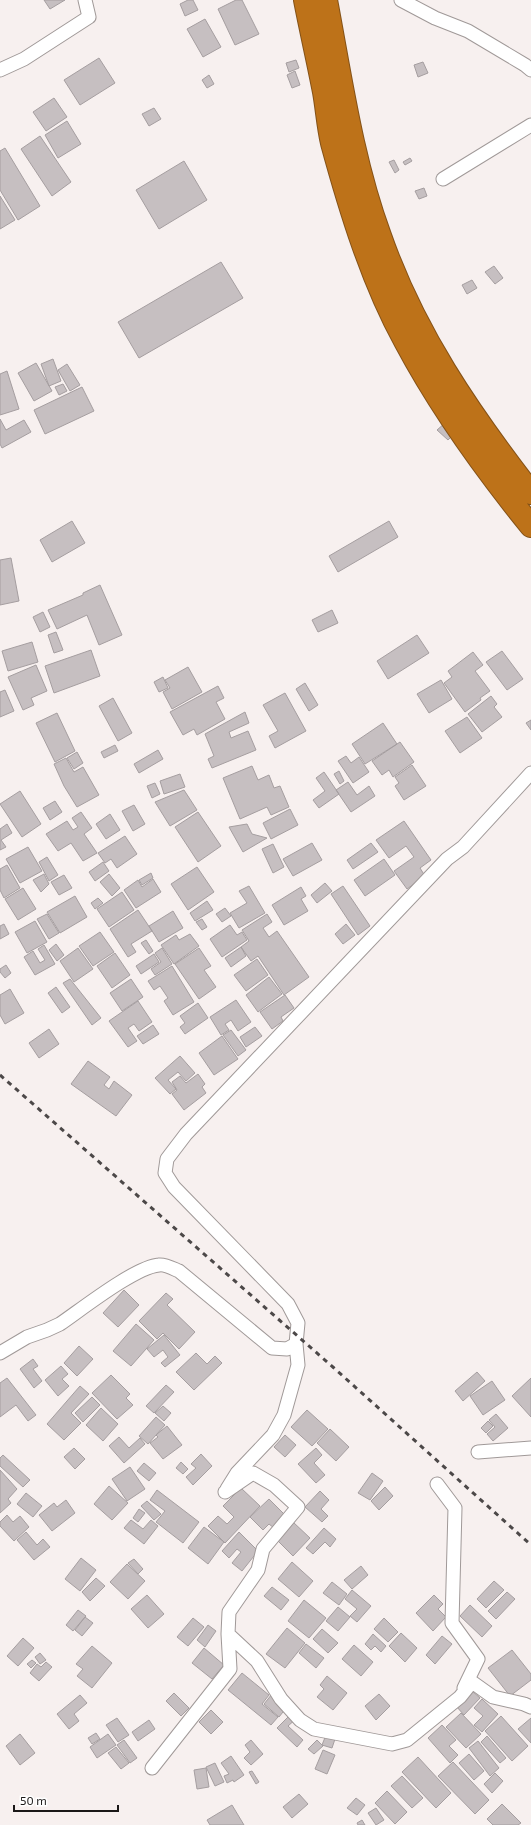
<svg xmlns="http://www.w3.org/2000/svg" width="531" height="1825" font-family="'Exo 2',sans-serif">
<rect width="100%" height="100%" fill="#f7f0ef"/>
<!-- building -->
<path fill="#c6bfc1" stroke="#a59ea0" d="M44,0h21l-15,9z
M188,0h5l5,10 -13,6 -5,-12z
M236,0h6l17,34 -24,11 -17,-36z
M205,19l16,28 -18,10 -16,-28z
M99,58l16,25 -35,22 -16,-25z
M296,60l3,8 -10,4 -3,-9z
M423,62l5,11 -10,4 -4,-12z
M295,71l5,14 -8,3 -5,-13z
M209,75l5,9 -7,4 -5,-8z
M54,98l13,19 -21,14 -13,-19z
M154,108l7,11 -12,7 -7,-12z
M67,121l14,23 -23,14 -13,-23z
M40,136l31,46 -19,14 -31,-47z
M5,148l35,58 -22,14 -18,-30v-39z
M410,158l2,3 -7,4 -2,-3z
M394,160l5,10 -4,3 -6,-11z
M184,161l23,39 -48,29 -23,-39z
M424,188l3,8 -8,3 -4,-8z
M0,196l15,24 -15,9z
M221,262l22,36 -104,60 -21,-36z
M494,266l9,12 -8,6 -10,-12z
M472,280l5,8 -10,6 -5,-9z
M53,359l8,22 -12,5 -8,-22z
M36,363l16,28 -18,10 -16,-28z
M67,364l13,21 -10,6 -12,-21z
M7,371l12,38 -19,6v-41z
M63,384l4,7 -8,4 -4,-8z
M82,387l12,24 -49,23 -11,-24z
M0,419l6,11 18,-10 7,12 -29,16 -2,-4z
M445,423l10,10 -7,7 -11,-10z
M72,521l13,22 -33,19 -12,-22z
M389,521l9,16 -60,35 -9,-16z
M11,558l8,43 -19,4v-45z
M100,585l22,50 -23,10 -12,-30 -30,14 -9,-19 35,-15v-2z
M332,610l6,13 -20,9 -6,-12z
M43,612l7,15 -10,5 -7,-15z
M56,632l7,18 -9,3 -6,-18z
M417,635l12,18 -41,26 -11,-18z
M32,642l6,20 -30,9 -6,-20z
M91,650l9,26 -46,17 -9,-27z
M502,651l21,28 -16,11 -21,-28z
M473,652l10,13 -8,6 15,20 -10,7 1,2 -16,12 -21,-29 8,-6 -4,-6z
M36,665l11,26 -16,7 3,7 -11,5 -15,-33z
M188,667l14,25 -30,17 -9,-17 7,-4 -5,-8z
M163,677l5,11 -9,4 -5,-10z
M441,680l11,19 -23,14 -12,-19z
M305,683l13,22 -9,6 -13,-22z
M218,686l6,12 -8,4 9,17 -28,16 -3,-6 -11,6 -13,-23z
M5,690l9,21 -14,6v-25z
M285,693l21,38 -31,17 -6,-12 9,-5 -15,-26z
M491,696l6,8 -3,3 8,10 -20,15 -14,-18z
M113,698l19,35 -14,8 -19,-35z
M245,712l4,11 -20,9 2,6 17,-7 8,19 -44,18 -4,-9 6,-3 -9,-22z
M57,713l18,38 -20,11 -19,-39z
M467,717l15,21 -22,15 -15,-22z
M531,720v10l-5,-7z
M383,723l14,21 -32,20 -13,-20z
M400,742l14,20 -21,15 -4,-7 -7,5 -10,-14z
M115,745l3,6 -14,7 -3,-6z
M158,750l5,9 -24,14 -5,-9z
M77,752l6,11 -9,6 -7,-11z
M346,756l5,7 8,-6 10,15 -16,11 -15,-22z
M66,758l8,14 9,-5 16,28 -22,12 -13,-21 -10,-22z
M412,765l14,21 -22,14 -9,-14 4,-3 -4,-6z
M252,766l6,14 11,-5 5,13 6,-2 9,21 -18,8 -4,-8 -27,12 -17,-41z
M339,771l5,10 -4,3 -6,-10z
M324,772l15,22 -20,14 -6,-8 12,-9 -9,-13z
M180,774l5,13 -21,7 -4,-13z
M348,782l9,13 12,-9 6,10 -24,16 -15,-22z
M155,783l5,11 -8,4 -5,-12z
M184,790l13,20 -27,16 -15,-24z
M20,791l21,33 -19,13 -22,-33z
M55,801l7,11 -12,8 -7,-12z
M134,805l11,19 -12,7 -11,-20z
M290,809l8,16 -27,14 -8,-16z
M81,812l11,16 -8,6 13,19 -14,8 -12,-18 -13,8 -12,-17 21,-13 6,9 5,-3 -6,-9z
M198,812l23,34 -23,16 -23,-35z
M110,814l10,16 -14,9 -10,-15z
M404,821l27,39 -11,8 5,8 -18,13 -13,-18 20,-14 -8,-11 -17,12 -13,-18z
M7,824l5,9 -11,7 5,7 -6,3v-21z
M247,824l5,10 15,4 -24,14 -14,-25z
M125,836l12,18 -20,14 -6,-9 -6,4 -7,-10z
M312,843l10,17 -29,16 -10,-17z
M371,843l7,9 -25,17 -6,-9z
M273,844l11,23 -11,6 -11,-24z
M28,847l14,24 -22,12 -14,-24z
M47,857l11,18 -9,6 -10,-19z
M384,859l11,16 -30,21 -11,-16z
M103,862l6,9 -14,10 -6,-9z
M7,865l13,23 -16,10 -4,-8v-21z
M197,867l17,25 -26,18 -17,-26z
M151,873l2,5 -11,7 -3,-5z
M44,874l5,10 -8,8 -8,-12z
M109,874l11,14 -8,8 -12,-14z
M64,875l8,13 -13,7 -8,-13z
M153,879l8,13 -25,16 -12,-18 14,-10 4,7z
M325,883l7,8 -15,12 -6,-8z
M249,886l16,27 -26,15 -9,-15 17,-10 -8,-12z
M343,886l27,40 -12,9 -27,-41z
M301,887l5,9 -5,3 7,12 -24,14 -12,-20z
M23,888l13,21 -18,11 -13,-21z
M122,892l12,18 -25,17 -12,-18z
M75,896l12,21 -27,16 -13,-21z
M98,898l5,5 -8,6 -4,-6z
M207,901l6,9 -18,11 -5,-8z
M225,908l6,8 -9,6 -6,-8z
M138,910l14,21 -21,13 5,8 -8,5 -18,-28z
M173,911l10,17 -24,14 -10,-16z
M47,914l12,19 -10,6 -12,-20z
M267,914l5,8 -9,6 6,9 8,-6 32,46 -25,18 -26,-39 -7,5 -10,-14 8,-6 -7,-11z
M202,919l5,8 -5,3 -6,-8z
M35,921l12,21 -20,11 -12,-21z
M4,924l5,10 -9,5v-13z
M346,924l9,11 -12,9 -8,-10z
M230,925l7,10 5,-3 5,8 -25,17 -12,-18z
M100,932l14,20 -21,14 -14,-20z
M190,934l9,12 -25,18 -13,-19 15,-10 3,5z
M146,940l7,11 -4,3 -8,-11z
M56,944l8,11 -7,6 -8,-11z
M44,945l11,19 -20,11 -11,-18 9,-6 7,12 5,-3 -7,-11z
M241,947l5,9 -15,11 -6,-9z
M78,948l15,21 -19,13 -14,-21z
M162,948l10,16 -17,11 -4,-6 10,-7 -6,-9z
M199,948l12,18 -7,4 12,17 -17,12 -24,-35z
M115,953l15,22 -18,13 -15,-22z
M154,954l5,8 -18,12 -5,-8z
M257,959l11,16 -22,16 -12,-16z
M6,965l5,8 -6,5 -5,-6v-3z
M172,966l22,36 -21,13 -9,-14 4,-3 -8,-12 -6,4 -6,-9z
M269,977l13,17 -24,18 -12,-17z
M70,979l31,39 -9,7 -29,-42z
M131,979l12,18 -21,14 -12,-18z
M56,987l14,20 -8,6 -14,-20z
M10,989l14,24 -19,11 -5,-9v-20z
M285,995l9,13 -13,9 2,4 -11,8 -12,-17z
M236,1000l15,22 -13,9 -7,-11 -6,4 4,6 -8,5 -11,-18z
M138,1001l14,21 -13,9 -5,-7 -6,4 9,13 -9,6 -19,-26z
M198,1003l10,15 -23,16 -5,-7 5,-4 -5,-7z
M153,1025l6,9 -16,10 -6,-8z
M255,1027l7,9 -16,11 -6,-10z
M49,1029l10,15 -20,14 -10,-15z
M231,1030l15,20 -8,6 -15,-21z
M222,1036l16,23 -24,16 -15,-22z
M180,1056l15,17 -9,8 -8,-9 -10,8 8,9 -6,5 -15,-16z
M88,1061l22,16 -6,8 5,4 5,-8 18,14 -16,21 -45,-32z
M198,1074l7,10 -3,3 4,6 -22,17 -12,-16 5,-4 -5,-8 8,-6 6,7z
M124,1290l15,15 -21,22 -15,-14z
M166,1293l7,6 -6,6 28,27 -16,17 -16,-16 -6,6 -18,-18z
M136,1324l18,16 -23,26 -18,-15z
M164,1335l16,20 -15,12 -4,-4 7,-6 -5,-7 -9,7 -7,-8z
M79,1346l14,13 -16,17 -13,-13z
M196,1353l11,11 8,-8 7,7 -28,27 -18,-18z
M33,1359l5,7 -5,3 9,12 -8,7 -14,-19z
M61,1366l7,8 -6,5 7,7 -11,10 -13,-16z
M477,1372l8,9 -22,20 -8,-10z
M111,1375l19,19 -4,4 7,7 -16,14 -25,-26z
M7,1378l29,37 -8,6 -12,-16 -16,12v-34z
M531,1378v39l-19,-21z
M492,1381l13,19 -22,15 -13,-19z
M166,1385l8,7 -20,21 -8,-7z
M80,1386l9,8 -18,19 10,10 -17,17 -17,-16z
M92,1397l8,8 -17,17 -8,-9z
M163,1406l8,7 -7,8 -9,-8z
M101,1408l17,16 -15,17 -17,-16z
M307,1410l21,19 -16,17 -21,-19z
M496,1414l12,14 -15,13 -6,-7 8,-7 -6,-7z
M156,1417l9,8 -17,19 -9,-8z
M488,1421l5,5 -7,7 -5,-5z
M167,1426l15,19 -19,14 -13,-16 8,-6 -2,-2z
M330,1429l19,18 -13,14 -19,-18z
M285,1435l11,10 -11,12 -11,-10z
M119,1437l10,11 11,-10 5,6 -21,19 -15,-17z
M74,1448l11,11 -10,10 -11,-12z
M316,1448l6,7 -8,8 11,12 -9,8 -18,-19z
M201,1454l11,12 -19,19 -7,-8 10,-9 -5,-4z
M3,1455l27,25 -7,7 -23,-21v-8z
M181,1462l7,7 -5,5 -7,-6z
M144,1463l12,10 -7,8 -12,-10z
M130,1467l15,22 -18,12 -15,-22z
M0,1470l17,19 -9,10 3,4 -11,10z
M372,1473l11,8 -13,19 -12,-7z
M109,1486l19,17 -16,17 -18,-16z
M385,1487l8,9 -14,14 -8,-9z
M241,1488l19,18 -35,37 -17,-17 10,-10 9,8 7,-7 -11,-11z
M157,1490l42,32 -16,21 -27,-21 9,-11 -15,-11z
M320,1491l9,9 -8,9 7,7 -6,6 -17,-15z
M26,1493l16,13 -9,11 -16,-13z
M269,1499l17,17 -12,12 -5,-4 -6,6 -13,-13z
M66,1500l9,13 -23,18 -13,-16 15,-12 3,4z
M147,1501l14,13 -7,6 -13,-14z
M139,1509l6,4 -7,9 -5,-4z
M7,1515l6,7 7,-6 9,11 -15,14 -14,-15v-4z
M131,1520l12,9 8,-9 7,6 -14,18 -20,-16z
M293,1522l17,16 -17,18 -17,-17z
M204,1527l20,15 -16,22 -20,-16z
M324,1528l12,11 -6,8 -5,-5 -12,12 -7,-6z
M26,1532l11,13 6,-6 7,8 -16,13 -17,-20z
M239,1532l19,19 -16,20 -10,-8 9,-11 -4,-3 -8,9 -7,-7z
M81,1558l15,12 -16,21 -15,-12z
M134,1559l9,10 -5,5 -10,-11z
M292,1562l21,19 -14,16 -21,-18z
M127,1564l18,17 -17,18 -18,-17z
M361,1566l7,9 -16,14 -8,-9z
M96,1578l9,8 -15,15 -8,-9z
M494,1581l10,9 -18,18 -9,-9z
M332,1582l15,12 -8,11 -16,-12z
M272,1587l17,13 -8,10 -17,-14z
M352,1590l19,16 -14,16 -7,-6 7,-7 -12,-10z
M507,1592l8,7 -19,20 -8,-8z
M147,1595l17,19 -16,14 -17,-19z
M434,1595l9,9 -5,5 8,8 -13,14 -17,-18z
M304,1600l22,18 -17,20 -21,-17z
M470,1605l22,21 -10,11 -22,-21z
M338,1607l12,10 -12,14 -12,-10z
M78,1610l8,6 -13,15 -7,-6z
M85,1617l8,6 -11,13 -7,-6z
M193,1618l11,9 -16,19 -11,-9z
M384,1618l14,14 -10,10 -14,-13z
M208,1625l8,6 -11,16 -8,-7z
M287,1628l18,15 -20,25 -19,-14z
M322,1629l16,14 -10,10 -15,-14z
M401,1633l16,15 -12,14 -16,-16z
M373,1634l13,12 -5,6 -6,-6 -4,4 -6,-6z
M442,1636l10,8 -17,20 -9,-9z
M23,1638l11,10 -16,18 -11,-10z
M306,1644l18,14 -8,10 -17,-15z
M354,1645l19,17 -12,14 -19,-17z
M92,1646l20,17 -20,25 -15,-12 6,-7 -7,-5z
M204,1648l20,17 -12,14 -20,-16z
M512,1650l19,24v6l-21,16 -22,-28z
M40,1653l6,7 -6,4 -5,-7z
M32,1660l4,3 -5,5 -4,-4z
M46,1662l6,5 -13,14 -9,-8 7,-9 4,3z
M242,1673l27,22 -7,9 16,13 -7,8 -43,-35z
M327,1676l20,17 -14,17 -16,-13 7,-8 -4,-4z
M471,1690l9,8 -16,17 -8,-9z
M174,1693l15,15 -8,8 -15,-15z
M272,1694l15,13 -8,10 -15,-13z
M379,1694l11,12 -14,14 -11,-14z
M80,1695l7,8 -13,11 5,7 -10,8 -12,-15z
M482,1699l16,15 -16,18 -8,-7 9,-9 -9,-8z
M211,1710l12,12 -12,12 -12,-12z
M292,1713l5,5 -9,8 15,14 -6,7 -20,-19z
M461,1713l20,21 -15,14 -20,-21z
M501,1716l27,30 -16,15 -27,-30z
M117,1718l12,17 -11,7 -12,-17z
M531,1718v25l-13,-14z
M149,1720l6,9 -17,12 -6,-9z
M442,1725l14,15 -7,6 9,9 -8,8 -22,-25z
M96,1733l4,6 -8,5 -4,-6z
M20,1734l15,19 -15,12 -14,-19z
M108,1734l8,11 -19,13 -7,-11z
M326,1735l9,4 -3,9 -10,-3z
M487,1736l19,22 -6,5 -19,-21z
M124,1740l13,18 -7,5 -13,-18z
M251,1740l12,14 -12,11 -7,-7 6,-6 -5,-7z
M317,1740l6,6 -9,8 -6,-5z
M478,1741l21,27 -9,8 -21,-28z
M116,1747l13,16 -8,6 -13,-16z
M323,1750l12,5 -8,19 -12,-5z
M469,1754l15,17 -10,9 -15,-17z
M231,1756l13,19 -10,7 -1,-2 -6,3 -3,-7 5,-2 -8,-11z
M418,1757l33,36 -15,15 -34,-36z
M453,1762l36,38 -14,14 -37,-38z
M215,1763l9,19 -9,4 -9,-19z
M206,1768l3,19 -12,2 -3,-19z
M252,1771l7,11 -3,2 -7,-12z
M495,1773l8,8 -11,12 -8,-9z
M402,1776l21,22 -11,10 -21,-22z
M387,1791l20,21 -12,12 -20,-21z
M299,1794l9,10 -16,14 -9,-11z
M356,1798l9,7 -8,10 -10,-7z
M502,1804l19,19 -3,2h-25l-6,-6z
M232,1805l12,20h-34l-3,-5z
M376,1808l8,12 -8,5 -8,-12z
M362,1820l3,5h-7l-1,-2z"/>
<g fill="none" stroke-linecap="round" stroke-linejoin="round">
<!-- street casing -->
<g stroke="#a09998" stroke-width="15">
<path id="street" d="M401,0l34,18 33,13 57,34 6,5
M0,70l24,-11 65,-42 -4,-17
M443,179l88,-54
M0,1353l27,-16 20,-7 13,-6c22,-15 75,-57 99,-59 6,-1 15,4 20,6l93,77 15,1 9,-5 2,-21 -10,-19 -114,-117 -9,-14 2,-14 19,-25 261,-275 16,-12 68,-74
M478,1452l53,-4
M437,1484l18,24 -3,115 26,36 -14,29
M227,1489l10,-16 36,-38 11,-20 14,-50 -2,-21
M225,1492l28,-19 21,12 24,22 -35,42 -5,21 -29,42 -1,22 29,27 24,38 19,21 14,9 78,15 15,-4 53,-43 12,-15 21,15 31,7 7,3
M152,1768l78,-99 -2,-35"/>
</g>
<!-- highway casing -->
<g stroke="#845218" stroke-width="24">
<path id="highway" d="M305,0c6,31 13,61 19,92 3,17 4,34 8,51 18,66 40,138 73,198 35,66 79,127 126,185
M326,0c15,79 26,160 54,236 34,97 89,177 151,257"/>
</g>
<!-- street -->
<use href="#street" stroke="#fff" stroke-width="13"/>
<!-- highway -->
<use href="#highway" stroke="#bd7219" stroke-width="22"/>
<!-- rail -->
<path stroke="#4c4848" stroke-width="3" stroke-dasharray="5 5" stroke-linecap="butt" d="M0,1075l334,293 197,177"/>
</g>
<!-- scale -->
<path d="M14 1805v6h104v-6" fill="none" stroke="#1a1717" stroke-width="2"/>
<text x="20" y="1805" font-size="12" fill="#1a1717" stroke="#ffffff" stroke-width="3" paint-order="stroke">50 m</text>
</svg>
